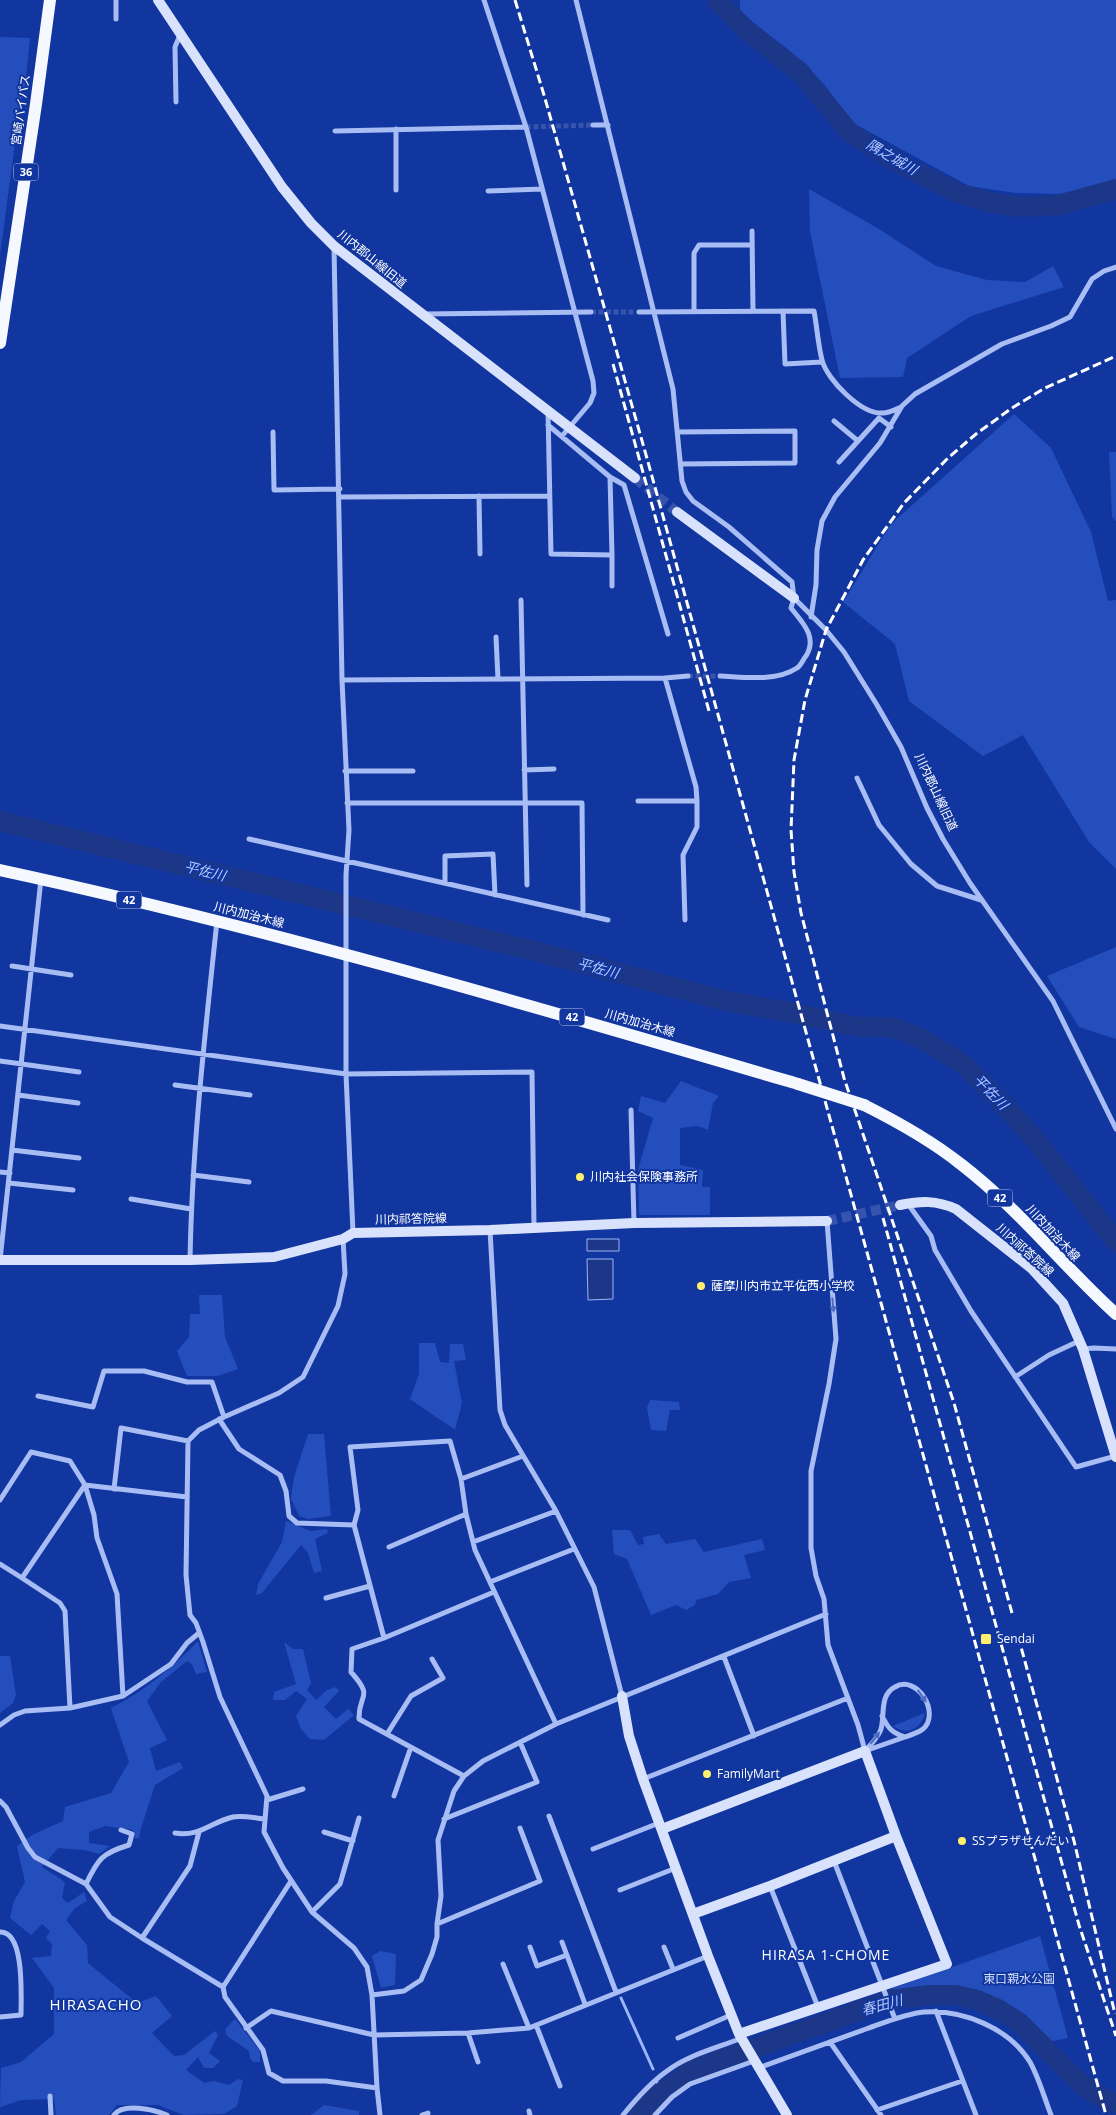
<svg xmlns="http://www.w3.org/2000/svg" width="1116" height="2115" font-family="'Open Sans','Noto Sans JP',sans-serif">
<rect width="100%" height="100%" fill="#12369f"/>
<!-- green -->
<path fill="#254ebd" d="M740,0h376v181l-56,13 -45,-1 -46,-7 -116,-63 -30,-40 -33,-32 -50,-39z
M0,37l30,1 -6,60 -3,1 -3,27 -6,1 -2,6 6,3 -16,119z
M809,189l70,40 57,37 51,14 38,2 28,-16 11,21 -93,29 -64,42 -4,19 -63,1 -30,-147z
M1014,414l37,34 40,84 17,69 8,-1v269l-27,-27 -66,-107 -40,21 -74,-55 -14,-57 -52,-42 48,-78z
M1109,452h7v69l-4,-4z
M1116,947v92l-37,-12 -32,-51z
M681,1081l38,15 -6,7 -5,27 -10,-4 -18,2v37l23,5 -1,17h8v28h-71l-1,-45 15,-52 -15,-7 3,-15 24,7z
M199,1295h23l3,42 13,32 -21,7h-30l-10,-25 12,-14 1,-23h10z
M419,1343h16l5,19 9,1 1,-19h13l3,16 -12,1 8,42 -7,27 -45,-31 9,-25z
M650,1400l29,2 1,8h-10l-4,21 -15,-1 -4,-22z
M308,1434h16l7,82 -23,3 -9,-3 -8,-17 3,-22z
M286,1521l25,10 16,-2 1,4 -13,6 7,32 -8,2 -6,-20 -7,-8 -39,48 -6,2 2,-11 24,-42z
M612,1530h18l8,15 6,-1 -1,-7 16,-3 7,10 29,-5 9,13 58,-13 3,11 -21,5 7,23 -22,4 -11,12 -22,6 -1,5 -9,5 -10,-5 -25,10 -24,-56 -13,-5z
M198,1641l9,31 -11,2 -4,-10 -5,-3 -26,21 -14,19 20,39 -17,8 6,23 24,-9 3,6 -28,17 -14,43 -2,10h-4l-2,-8 -28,-4 -16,6v11l21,3 -11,8 -14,-4 -27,-2 -16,19 23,15 -3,16 6,5 16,-11 3,9 -12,7 -9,12 21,25 1,18 49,40 19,-7 16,20 -20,17 22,23 10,-1 31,-24 3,4 -9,18 11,8 -7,7h-9l-6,-11 -12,13 18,13 10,-2 15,4 9,-6 5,1 -6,26 -13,8 -41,1 -25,-10h-41l-8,10h-53l-2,-16 -33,1 -21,7 1,-39 20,-6 33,-28v-46l-22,-30 19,-2 1,-12 -6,-6 4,-7 -8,-7 -11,11 -21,-17 4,-17 11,-19 -8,-36 15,-11 31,-14 2,-14 46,-14 18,-31 -18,-54c34,-17 61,-40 87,-67z
M284,1642l9,7h10l8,34 -4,7 9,10 11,-10 9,-3 3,4 -15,16 12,12 12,-10 6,6 -30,25 -14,-1 -9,-10 -5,-13 11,-17 -11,-8 -11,9h-12l1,-8 22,-8z
M0,1656h10l6,39 -3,8 -13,10z
M925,1713c-4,16 -18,23 -32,13z
M1040,1936l28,102 -21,4c-10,-9 -21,-20 -32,-28 -38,-27 -79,-30 -122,-19l-2,-2 2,-5z
M380,1951l16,3 -1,31 -14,3 -9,-32z
M235,2019l25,32v11h-7l-3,-4 -1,-7 -22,-15 -2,-7z
M324,2105l35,6v4h-48z"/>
<!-- water -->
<path fill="#1c3688" stroke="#9bb5f8" d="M587,1239h32v12h-32z
M587,1259h26v40l-25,1z"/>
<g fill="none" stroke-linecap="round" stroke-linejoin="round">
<!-- stream -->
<path stroke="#9bb5f8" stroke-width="3" d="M621,1998l32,71
M657,2082l4,10"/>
<!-- river -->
<path stroke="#1c3688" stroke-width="20" d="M717,0l30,31 53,41 50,61 47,29 59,30 36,11 30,4 37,-2 57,-16
M0,821l535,130 191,50 62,11 70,15h33l30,11 43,27 36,36 35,38 81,103
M638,2115l16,-17 36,-27 199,-71 40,-5h27l21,5 21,9 22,14 60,60 17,12 16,8 3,-1"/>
<!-- street-tunnel -->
<path stroke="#3654ad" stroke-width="5" stroke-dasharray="5 2.5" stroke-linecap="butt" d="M526,127l67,-2
M591,312h48
M688,676h32"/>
<!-- secondary-tunnel -->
<path stroke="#3654ad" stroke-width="10" stroke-dasharray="10 5" stroke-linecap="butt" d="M635,478l42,34
M827,1221l73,-16"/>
<!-- street -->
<path stroke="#a9bdf5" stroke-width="5" d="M116,0v19
M484,0l42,127 67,254 1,12 -4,10 -28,33
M576,0l97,389 9,92 4,11 7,9 36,26 63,55 2,16 -3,10c11,14 27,29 15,48 -3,3 -5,10 -9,12 -21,14 -53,9 -77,8
M176,102l-1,-55 5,-12
M593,125h15
M396,129v61
M335,131l191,-4
M488,191l54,-2
M752,231l1,80
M334,247l8,433 7,150 -3,45v199l7,159
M694,311v-58l5,-8h53
M783,311l2,53 37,-2
M639,312l175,-1c3,16 4,33 8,49 5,20 40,55 61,53 6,0 13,-4 18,-6
M424,314l167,-2
M548,411l3,143 61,1v31
M834,421l24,20
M548,425l62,52 2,78
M273,432l1,58 66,-1
M677,432l118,-1v32l-115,1
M839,462l40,-44 12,9
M610,477l14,8 44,149
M479,496l1,58
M340,497l210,-1
M794,598l32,32 18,22 33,53 24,42 26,61 16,31 27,44 83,118 63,128
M521,600l6,285
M811,617l5,-32 1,-35 5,-29 13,-24 45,-54 22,-37 13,-12 87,-50 49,-18 19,-9 22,-38 12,-8 12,-4
M496,637l2,42
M342,680l323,-2 23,-2
M524,770l30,-1
M345,771h68
M857,778l22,47 32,39 26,22 44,14
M638,801h59l-1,-14 -31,-109
M347,803h235l1,112
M249,839l359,81
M445,883v-27l48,-2 2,41
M685,920l-2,-65 14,-28v-26
M12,966l59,9
M0,1026l346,48 186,-2 2,156
M0,1061l79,11
M175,1085l75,10
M18,1095l60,8
M631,1110l3,113
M12,1150l67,8
M0,1172l10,1
M193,1175l56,7
M9,1183l64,7
M131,1199l60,10
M908,1204l23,32 4,14 36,61 105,156 40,-11
M827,1221l9,118 -7,45 -18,87v77l5,28 8,23 4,46 30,80 7,26
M490,1230l10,180 5,15 51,86 38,76 28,109
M343,1239l2,35 -7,32 -35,71 -24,16 -55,24 -25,13 -11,11 -2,134 4,40 6,8 7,19 17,55 47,99 -3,36 19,36 29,44 42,36 13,19 5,28 5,93 3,27
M0,1260l41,-381
M190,1260c2,-113 15,-226 27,-339
M1083,1349l11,-1 22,1
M1015,1377l34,-22 30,-14
M38,1396l55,11 11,-36h40l43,11h25l12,35
M219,1419l20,30 41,26 6,16 3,25 8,7 57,2
M461,1479l62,-23
M114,1489l7,-61 67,13
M0,1500l31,-48 39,9 15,24 -63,93 -22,-14
M473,1542l83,-31
M389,1547l77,-33
M22,1578l38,25 5,8 5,97
M490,1582l84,-33
M326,1598l44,-12
M384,1638l-30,-113 4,-15 -8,-63 100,-6 11,38 5,35 9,36 81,174
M724,1657l30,79
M123,1696l-6,-102 -20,-56 -3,-23 -9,-30 102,12
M882,1716c6,12 10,17 23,21 6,-2 13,-4 18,-8 18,-16 -6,-55 -28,-42 -16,8 -10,29 -14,42 -2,8 -11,16 -16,22l40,-14
M0,1725l14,-10 11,-4 45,-3 53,-12 48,-32 16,-21 12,-10
M387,1734l24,-38 32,-18 -11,-19
M464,1776l-105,-57c-1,-26 16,-20 -8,-47l1,-23 32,-11 110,-46
M643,1779l205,-81
M394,1796l17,-49
M267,1800l36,-11
M0,1801l6,6 22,41 7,9 51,27 24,33 32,21 81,49 2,10 38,53 6,23 14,8h43l51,7
M549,1816l67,176
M444,1819l93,-37 -17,-40
M324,1832l29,9
M175,1833c25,4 36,-11 58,-16 9,-2 22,1 32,2
M593,1849l66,-26
M834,1861l61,158
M86,1884c12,-25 16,-31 43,-39l3,-11 -11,-4
M770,1886l48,121
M620,1890l56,-22
M312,1912l28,-28 19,-66
M437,1924l103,-43 -20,-53
M0,1932c25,-1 21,65 21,83l-21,2
M142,1938l48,-72 9,-34
M562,1942l23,62
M530,1947l7,19 30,-11
M664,1947l9,22
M503,1964l26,64
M223,1987l68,-106
M372,1995l32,-4 17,-11 11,-26 5,-17v-13l4,-28 -3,-56 16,-49 10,-15 19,-15 73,-37 270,-110
M936,2011l40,104
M536,2025l24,61
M246,2028l25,-17 103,24 94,-2 61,-5 179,-72
M468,2033l10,29
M678,2038l53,-23
M830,2042l51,73
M758,2068c36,-13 72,-26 108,-39 18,-6 38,-15 58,-17 38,-3 85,16 106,50 9,16 14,35 21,53
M50,2096l1,19
M877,2110l85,-29
M529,2111l1,4
M114,2115c9,-13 41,-5 53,0
M422,2115l6,-2
M623,2115c13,-16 27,-32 44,-44 21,-16 50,-23 75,-33
M655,2115l17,-18 18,-13 64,-23"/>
<!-- secondary -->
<path stroke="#d9e2fd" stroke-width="10" d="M158,0l124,187 29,36 23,23 301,232
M677,512l117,86
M900,1205c21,-4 36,-5 56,4l75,59 32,35 20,46 33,108
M0,1260h190l84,-3 69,-18 10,-6 137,-3 144,-7 193,-2
M622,1696l7,40 14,43 65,177 31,78 48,81
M662,1829l203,-78 31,85 51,128 -208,70
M693,1914l77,-28 126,-50"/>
<!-- primary -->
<path stroke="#f6f8ff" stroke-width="12" d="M0,343l36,-239 14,-104
M0,870c269,58 533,136 798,214
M864,1105c34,17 68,36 98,60 57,44 101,101 154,149"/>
<!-- rail -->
<path stroke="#fff" stroke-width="3" stroke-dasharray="9 4" stroke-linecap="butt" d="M515,0l29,95 104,367 458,1653
M613,364l96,347
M883,1218l196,707 37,111
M1012,1613l-58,-210 -110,-325 -43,-165 -7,-41 -3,-42 3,-70 11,-60 21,-70 37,-70 41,-57 44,-45 28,-24 36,-26 33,-20 71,-32
M1018,1636l56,205 41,173"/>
<!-- primary-bridge -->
<path stroke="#f6f8ff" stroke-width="12" d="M798,1084l66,21"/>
</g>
<!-- one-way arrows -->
<defs><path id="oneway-solid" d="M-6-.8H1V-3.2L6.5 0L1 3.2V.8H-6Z" transform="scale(1.25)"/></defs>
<g fill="#4e6cc1">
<use href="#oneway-solid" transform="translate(833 1305) rotate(85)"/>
<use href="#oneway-solid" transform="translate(922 1696) rotate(55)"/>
<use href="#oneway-solid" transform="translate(875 1738) rotate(-52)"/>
</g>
<!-- markers -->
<g fill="#ffef6c" stroke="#12369f" stroke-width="2">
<circle cx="580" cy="1177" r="5"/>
<circle cx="701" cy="1286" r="5"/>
<rect x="980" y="1633" width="12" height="12" rx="2.5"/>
<circle cx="707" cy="1774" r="5"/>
<circle cx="962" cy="1841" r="5"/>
</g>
<g text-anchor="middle" stroke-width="4" stroke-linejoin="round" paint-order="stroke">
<!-- shield labels -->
<g fill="#12369f" stroke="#b8c3e2" stroke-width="1">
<rect x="13.5" y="163.5" width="25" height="17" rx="4"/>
<rect x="116.5" y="891.5" width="25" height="17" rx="4"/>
<rect x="559.5" y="1008.5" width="25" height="17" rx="4"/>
<rect x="987.5" y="1189.5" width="25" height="17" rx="4"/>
</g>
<g font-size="11" font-weight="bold" fill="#fff">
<text x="26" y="176">36</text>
<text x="129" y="904">42</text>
<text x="572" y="1021">42</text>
<text x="1000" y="1202">42</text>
</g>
<!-- street labels -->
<g font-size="12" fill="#fff" stroke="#12369f">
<text transform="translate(21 110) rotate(-82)" y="4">宮崎バイパス</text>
<text transform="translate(372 259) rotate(39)" y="4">川内郡山線旧道</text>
<text transform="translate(936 792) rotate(65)" y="4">川内郡山線旧道</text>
<text transform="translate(249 915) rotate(14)" y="4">川内加治木線</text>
<text transform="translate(640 1023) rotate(16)" y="4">川内加治木線</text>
<text transform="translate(411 1219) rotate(-1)" y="4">川内祁答院線</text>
<text transform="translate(1053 1233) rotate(47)" y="4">川内加治木線</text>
<text transform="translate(1025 1250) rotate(42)" y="4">川内祁答院線</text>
</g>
<!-- poi labels -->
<g font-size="12" fill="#fff" stroke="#12369f" text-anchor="start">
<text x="590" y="1181">川内社会保険事務所</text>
<text x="711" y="1290">薩摩川内市立平佐西小学校</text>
<text x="997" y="1643">Sendai</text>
<text x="717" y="1778">FamilyMart</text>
<text x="972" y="1845">SSプラザせんだい</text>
</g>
<!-- park labels -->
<g font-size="12" fill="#d2defe" stroke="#12369f">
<text x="1019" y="1983">東口親水公園</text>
</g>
<!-- water labels -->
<g font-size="14" font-style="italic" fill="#b6c9fb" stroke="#12369f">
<text transform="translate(892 157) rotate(30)" y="5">隅之城川</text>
<text transform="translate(205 871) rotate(14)" y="5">平佐川</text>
<text transform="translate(598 968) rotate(15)" y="5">平佐川</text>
<text transform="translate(991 1092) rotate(46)" y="5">平佐川</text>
<text transform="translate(882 2005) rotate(-15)" y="5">春田川</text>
</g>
<!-- neighbourhood labels -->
<g font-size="14" letter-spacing="1" fill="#fff" stroke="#12369f">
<text x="826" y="1960">HIRASA 1-CHOME</text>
</g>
<!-- quarter labels -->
<g font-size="15" letter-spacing="1" fill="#fff" stroke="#12369f">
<text x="96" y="2010">HIRASACHO</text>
</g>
</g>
</svg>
